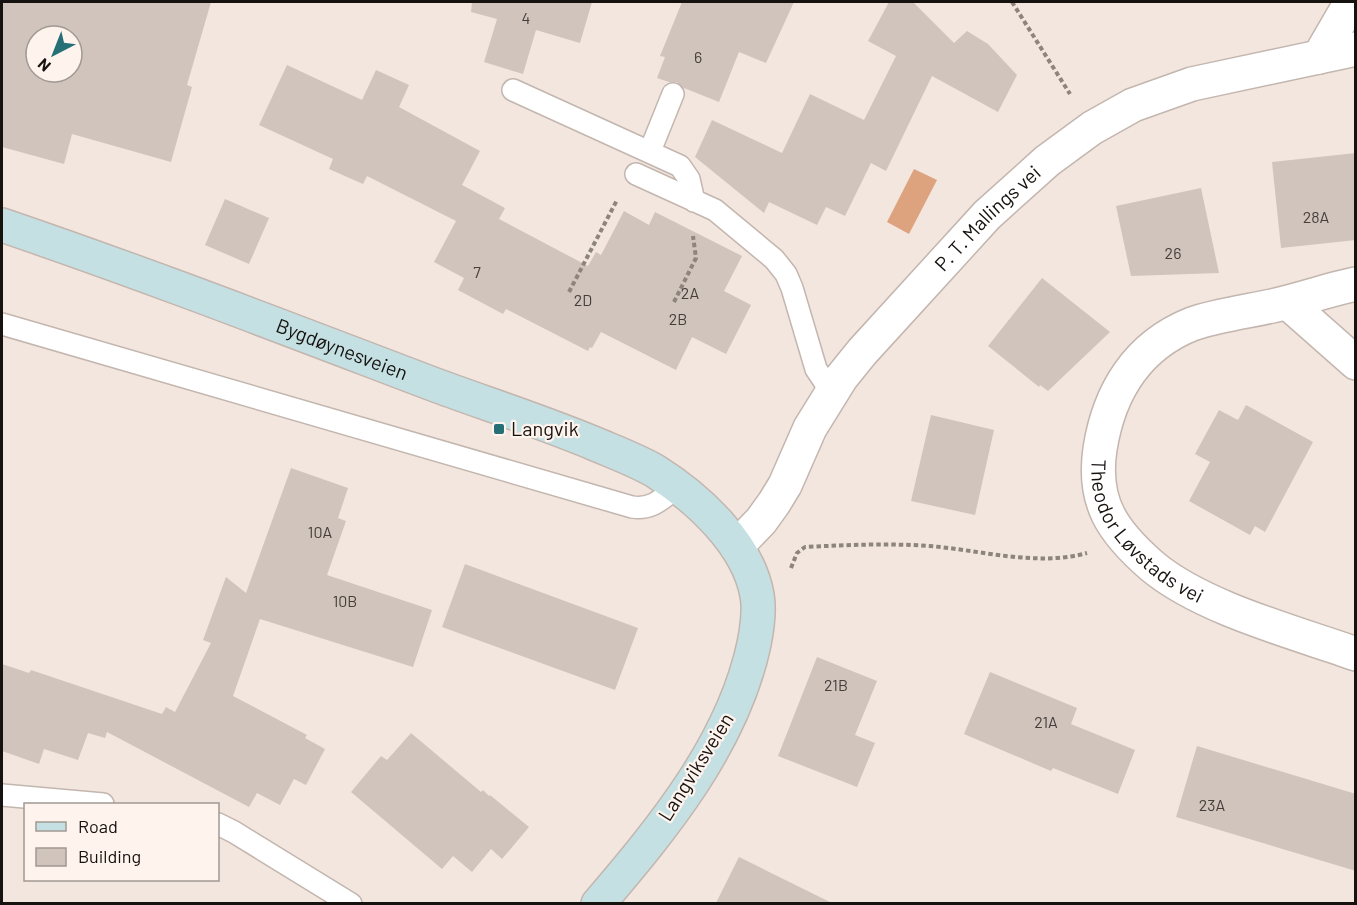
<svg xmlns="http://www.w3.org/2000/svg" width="1357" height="905" font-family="Barlow,sans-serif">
<rect width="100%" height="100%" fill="#f3e6de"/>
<!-- water -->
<path fill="#dda37f" d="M914,169l23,11 -28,54 -22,-12z"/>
<!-- building -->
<path fill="#d1c4bd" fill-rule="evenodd" d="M2,2h209l-24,83 5,2 -21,75 -99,-28 -8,30 -62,-17zM36,36h36v36h-36z
M472,2h120l-12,41 -44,-13 -13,44 -39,-12 13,-43 -26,-7z
M682,2h112l-28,61 -27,-11 -20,50 -35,-14 -7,-6h-8l-12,-4 8,-21 -5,-1z
M889,2h24l41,41 13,-12 21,13 29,31 -19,37 -66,-36 -46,95 -15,-8 -26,53 -19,-9 -9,18 -48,-23 -5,11 -69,-56 17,-37 70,33 28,-59 54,26 32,-64 -28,-15z
M287,65l75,35 14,-30 33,15 -10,22 81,44 -18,34 43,23 -6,11 89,47 8,-14 5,3 23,-44 25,14 6,-13 87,44 -18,35 27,14 -25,49 -34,-17 -16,33 -75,-38 -9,16 -2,-1 -2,4 -82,-42 -3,5 -45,-24 6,-12 -30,-16 22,-41 -89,-45 -4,8 -34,-15 4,-10 -74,-34z
M1356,153v87l-75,8 -9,-86z
M1201,188l18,85 -88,3 -15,-70z
M225,199l44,19 -20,46 -44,-19z
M1042,278l68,54 -62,59 -8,-6 -1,2 -51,-41z
M1246,405l67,37 -48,90 -10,-6 -5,9 -61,-34 21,-39 -15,-8 24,-44 19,10z
M931,415l63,15 -19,85 -64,-14z
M291,468l57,20 -10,30 8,3 -19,54 105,35 -19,57 -153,-48 -27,77 74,39 -2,3 20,11 -19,36 -12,-6 -14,26 -23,-12 -8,14 -142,-75 -2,6 -17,-5 -10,27 -34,-11 -5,15 -37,-13v-87l27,9 2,-3 131,44 4,-7 9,5 36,-69 -8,-3 23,-63 20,16z
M465,564l173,64 -23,62 -173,-63z
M817,657l60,24 -22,54 20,8 -18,44 -79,-31z
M990,672l87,36 -6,16 64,26 -17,44 -65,-26 -2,3 -87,-37z
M411,733l70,59 2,-2 6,6 1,-1 39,32 -27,32 -11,-10 -19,23 -19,-16 -11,13 -91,-77 30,-36 6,4z
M1197,746l159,48v77l-180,-54z
M739,857l93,46h-116z"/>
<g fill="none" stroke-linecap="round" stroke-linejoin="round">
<!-- lane casing -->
<g stroke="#c3b6af" stroke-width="24">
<path id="lane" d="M513,90l167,76 9,13 5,22
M650,151l23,-57
M636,174l79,36 59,49 12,15 6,14 24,81 16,24
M2,324l630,183c20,3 30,-8 45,-20
M2,795l101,9
M218,824l16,8 117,72"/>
</g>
<!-- street casing -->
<g stroke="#c3b6af" stroke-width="36">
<g id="street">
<path d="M1319,57l32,-55"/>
<path id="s1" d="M1356,284c-29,6 -56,16 -84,22 -23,5 -58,10 -80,18 -55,22 -83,68 -92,125 -8,54 13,83 52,117 50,42 142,66 204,88"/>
<path d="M1288,303l68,60"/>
<path id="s2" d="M737,546l24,-25 13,-18 11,-18 25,-57 31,-50 21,-26 125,-137 60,-54 45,-33 41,-23 59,-21 164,-35"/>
</g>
</g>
<!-- secondary casing -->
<g stroke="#c3b6af" stroke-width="36">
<g id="secondary">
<path id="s3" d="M2,225c147,50 291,106 436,161 52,19 104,36 155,57 21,9 43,17 62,28 43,27 93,73 102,124 3,16 0,34 -3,49 -21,99 -91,184 -156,260"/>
</g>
</g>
<!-- path -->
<path stroke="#8d847e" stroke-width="4" stroke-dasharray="4.5 3" stroke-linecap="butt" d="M1012,2l58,92
M569,292l48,-92
M674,302l22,-44 -3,-22
M791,568l6,-15 8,-6c42,-2 82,-4 124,-1 52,4 107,21 158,7"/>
<!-- lane -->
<use href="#lane" stroke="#fff" stroke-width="21"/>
<!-- street -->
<use href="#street" stroke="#fff" stroke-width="33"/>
<!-- secondary -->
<use href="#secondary" stroke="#c5e0e3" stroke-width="33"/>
</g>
<!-- markers -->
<rect fill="#256f77" stroke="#fef3ed" stroke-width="2" x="493" y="423" width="12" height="12" rx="3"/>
<g text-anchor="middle" stroke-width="4.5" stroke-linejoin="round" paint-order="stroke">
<!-- number labels -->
<g font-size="16" fill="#453e3a">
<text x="526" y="24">4</text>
<text x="698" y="63">6</text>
<text x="1316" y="223">28A</text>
<text x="1173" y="259">26</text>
<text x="477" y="278">7</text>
<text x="690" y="299">2A</text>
<text x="583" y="306">2D</text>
<text x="678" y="325">2B</text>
<text x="320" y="538">10A</text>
<text x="345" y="607">10B</text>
<text x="836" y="691">21B</text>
<text x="1046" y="728">21A</text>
<text x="1212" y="811">23A</text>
</g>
<!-- street labels -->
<g font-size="20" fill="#16120f" stroke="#fef3ed">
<text dy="7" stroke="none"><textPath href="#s2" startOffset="416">P. T. Mallings vei</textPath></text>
<text dy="7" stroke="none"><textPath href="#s3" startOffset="362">Bygdøynesveien</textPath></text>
<text dy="7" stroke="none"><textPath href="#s1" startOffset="434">Theodor Løvstads vei</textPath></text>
<text transform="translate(696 767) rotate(-58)" y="7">Langviksveien</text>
</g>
<!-- poi labels -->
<g font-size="20" fill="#16120f" stroke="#fef3ed" text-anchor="start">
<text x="511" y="436">Langvik</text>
</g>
</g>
<!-- border -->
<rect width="1357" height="905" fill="none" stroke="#16120f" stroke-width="6"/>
<!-- legend -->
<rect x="24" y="803" width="195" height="78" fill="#fef3ed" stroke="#a19994" stroke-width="1.5"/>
<rect x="36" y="822" width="30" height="9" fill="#c5e0e3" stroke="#a19994" stroke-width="1.5"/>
<text x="78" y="833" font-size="18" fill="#16120f">Road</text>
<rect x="36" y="848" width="30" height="18" fill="#d1c4bd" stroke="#a19994" stroke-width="1.5"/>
<text x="78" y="863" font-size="18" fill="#16120f">Building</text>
<!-- north arrow -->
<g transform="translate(54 54) rotate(222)"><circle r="28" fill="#fef3ed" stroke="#a19994" stroke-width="1.5"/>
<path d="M0-4.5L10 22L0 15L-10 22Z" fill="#256f77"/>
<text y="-9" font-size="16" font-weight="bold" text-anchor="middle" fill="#16120f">N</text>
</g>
</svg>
